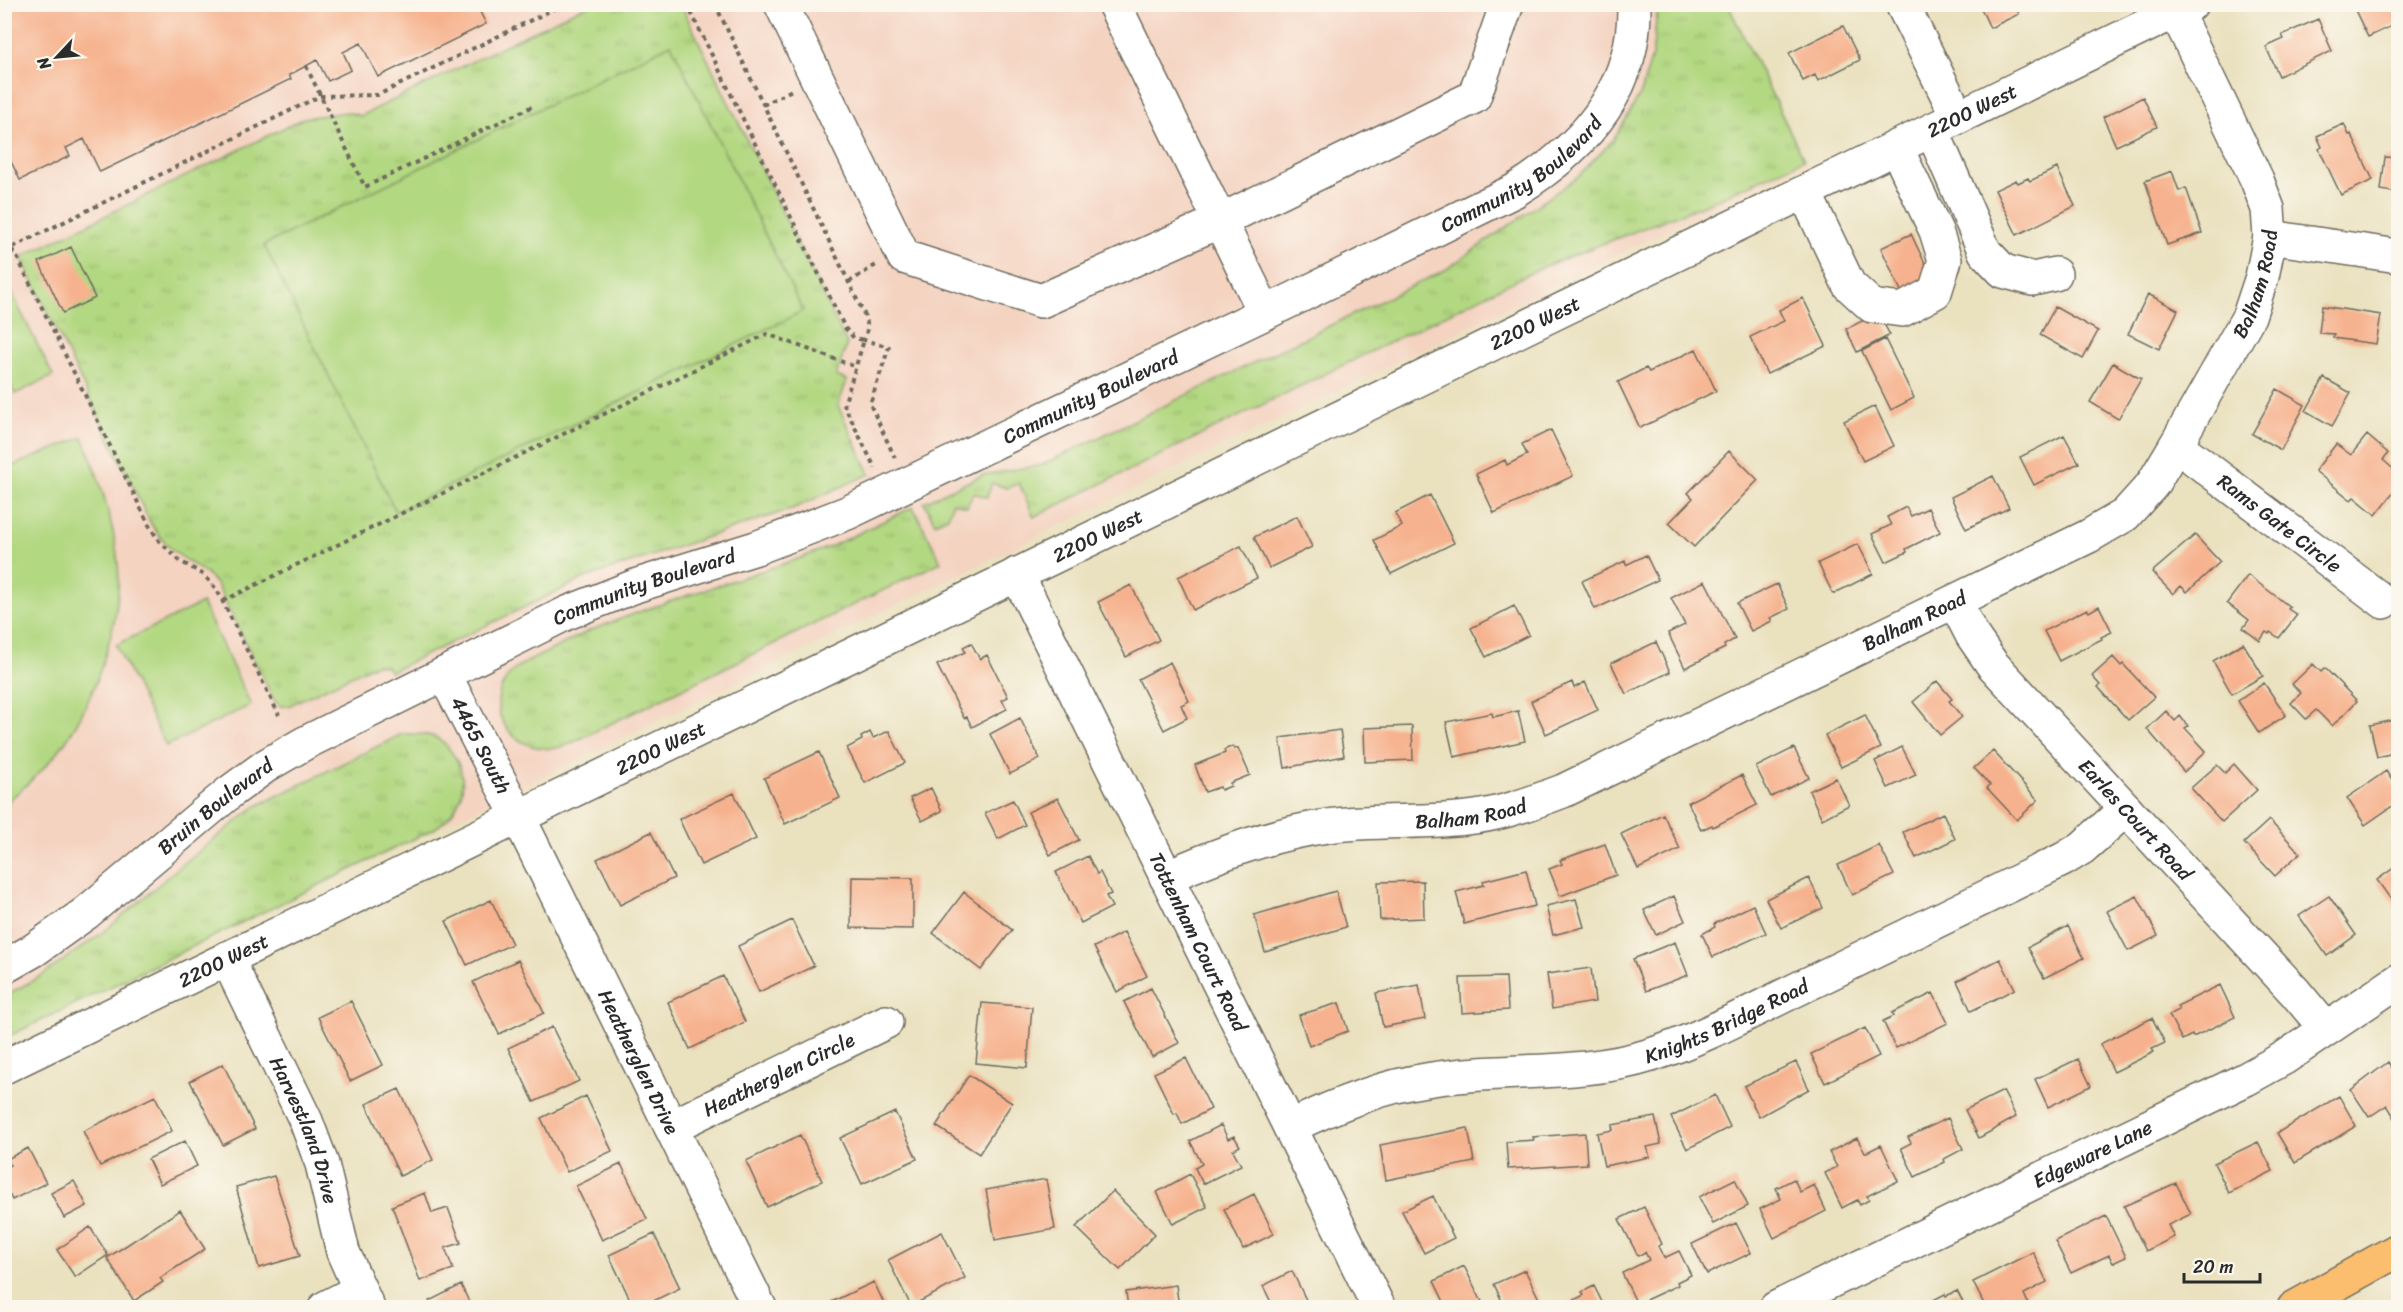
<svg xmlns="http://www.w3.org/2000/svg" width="2403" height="1312" font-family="Sriracha,sans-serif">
<defs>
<pattern id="grass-tufts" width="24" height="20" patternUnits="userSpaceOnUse" patternTransform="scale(1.5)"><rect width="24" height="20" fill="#b3d882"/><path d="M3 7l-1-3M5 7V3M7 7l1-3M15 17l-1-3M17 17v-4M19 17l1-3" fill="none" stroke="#9aba70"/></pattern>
</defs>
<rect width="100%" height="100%" fill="#fbf7ec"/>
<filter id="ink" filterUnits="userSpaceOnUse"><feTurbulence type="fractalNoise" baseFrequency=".0167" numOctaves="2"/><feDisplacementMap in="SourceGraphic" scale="12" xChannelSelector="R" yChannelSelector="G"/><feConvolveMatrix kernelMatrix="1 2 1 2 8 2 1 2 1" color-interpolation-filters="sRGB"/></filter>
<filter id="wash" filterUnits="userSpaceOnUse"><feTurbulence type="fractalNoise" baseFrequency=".008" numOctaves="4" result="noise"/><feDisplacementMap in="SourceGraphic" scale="24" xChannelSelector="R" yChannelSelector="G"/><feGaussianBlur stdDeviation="1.35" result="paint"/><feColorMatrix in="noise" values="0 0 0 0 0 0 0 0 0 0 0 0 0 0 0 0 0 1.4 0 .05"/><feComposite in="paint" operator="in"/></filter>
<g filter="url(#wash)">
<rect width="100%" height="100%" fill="#eae1bf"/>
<!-- built -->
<path fill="#f4d3c1" d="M5,5h1723l78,158 -1801,875z"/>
<!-- grass -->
<path fill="url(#grass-tufts)" stroke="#6f8256" stroke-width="1.5" d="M587,5h94l166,339 -11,32 11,4 -9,26 32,68 -76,34 -209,70 -195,94 -4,-6 -10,-2 -88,42h-8l-6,-6 -57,-115c-12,-16 -31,-23 -46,-36 -9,-8 -15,-17 -21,-27l-129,-265 283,-139 43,-6 14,4z
M1658,5h70l76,155 -93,42 -166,64 -511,251 -15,-34 -12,5 -15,-5 -5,14 -14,-4 -6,14 -14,-5 -5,15 -13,6 -11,-21 59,-27 59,-10 403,-195 133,-93 36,-38 26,-44 12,-39z
M913,507l28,55 -376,184c-55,15 -92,-46 -46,-80l70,-35 55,-21 151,-50 37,-14z
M402,734c11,0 23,-1 33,3 7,3 13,10 17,16 20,28 10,58 -18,76l-429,209v-42l36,-20 65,-46 72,-62 77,-61z"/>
<!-- garden -->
<path fill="#b3d882" stroke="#6f8256" stroke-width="1.5" d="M671,44l132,267 -407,201 -132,-267z
M10,290l43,86 -38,18 -10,-21v-80z
M83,437c16,40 31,84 35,127 5,53 -23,135 -53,178 -15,23 -40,44 -60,62v-335z
M202,603l49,102 -85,41 -50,-101z"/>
<g id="blocks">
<!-- building -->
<path fill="#f6b28e" d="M5,4h471l10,20 -108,53 -17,-34 -18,9 8,18 -23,11 -11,-21 -28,15 2,4 -191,93 -16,-33 -18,9 4,8 -50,24 -15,-31z
M1979,4h35l5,10 -29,14z
M2357,4h41v19l-30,14 -15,-31z
M2318,19l14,32 -53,25 -13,-29 18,-8 -2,-4z
M1843,26l17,34 -42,21 -3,-6 -12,6 -14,-28z
M2143,97l14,30 -41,19 -13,-29z
M2344,124l5,11 2,-1 22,46 -32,15 -22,-46 3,-2 -5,-11z
M2385,157l13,1v35l-17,-3z
M2057,168l18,38 -58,29 -22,-45 21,-10 2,3 10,-5 2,3z
M2172,171l7,20 7,-3 16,45 -35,12 -22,-64z
M1911,234l21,44 -30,15 -21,-45z
M71,247l24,51 -32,15 -24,-51z
M2148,294l30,16 -19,39 -31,-15z
M1803,298l23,48 -59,28 -17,-37 34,-16 -5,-11z
M2322,306l59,9 -5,29 -43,-6 1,-4 -15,-1z
M2055,307l43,24 -15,28 -43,-24z
M1878,313l12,22 -33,17 -11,-23z
M1885,339l29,59 -23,12 -29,-59z
M1696,349l20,42 -76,37 -22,-46 28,-14 3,4z
M2113,363l28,16 -23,40 -28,-17z
M2324,378l27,15 -19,33 -26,-15z
M2277,389l28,16 -24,45 -29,-16z
M1875,406l19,40 -31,15 -19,-40z
M1551,430l22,46 -79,37 -18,-39 29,-14 2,5 20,-10 -5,-11z
M2064,435l15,28 -45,22 -14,-28z
M2367,435l21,18 -5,7 15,13v14l-22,28 -22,-18 -3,3 -36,-29 21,-27 15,11z
M1729,451l29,29 -64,67 -25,-24 24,-25 -5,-5z
M1993,476l16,32 -43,21 -15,-32z
M1430,495l24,48 -63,31 -17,-34 28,-14 -7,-13z
M1906,507l5,9 17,-8 12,24 -34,17 1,3 -21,10 -14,-28 19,-9 -4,-8z
M1297,516l15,31 -43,21 -15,-31z
M2195,535l25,27 -33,30 -6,-6 -8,8 -21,-22z
M1858,544l15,30 -40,20 -15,-31z
M1241,546l16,32 -64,32 -15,-33z
M1646,555l12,25 -63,29 -13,-28 43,-20 1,4z
M2248,575l42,32 -2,2 9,6 -18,23 -9,-6 -1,2 -3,-2 -6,9 -17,-13 6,-8 -22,-17z
M1705,581l30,58 -11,6 1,3 -40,20 -17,-35 17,-8 -14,-27z
M1777,584l12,25 -19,9 2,3 -21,10 -14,-28z
M1131,585l28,55 -33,17 -28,-55z
M1514,606l15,29 -43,22 -15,-29z
M2099,606l13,26 -11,5 1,2 -43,22 -15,-30 43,-22 2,3z
M1656,642l14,30 -44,22 -15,-31z
M971,643l9,16 7,-4 21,42 -6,3 5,9 -35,18 -5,-10 -3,1 -27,-53 28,-13 -2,-5z
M2243,643l20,33 -31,18 -19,-33z
M2113,657l8,9 2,-2 31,33 -26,23 -30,-33 2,-2 -8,-9z
M1170,662l19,39 -8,4 6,13 -23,12 -26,-51z
M2313,664l8,8 4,-4 32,33 -25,25 -16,-16 -10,9 -15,-16 10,-10 -9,-9z
M1937,681l15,18 -3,2 13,16 -22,18 -27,-33z
M1572,682l2,6 11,-6 13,28 -52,24 -15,-33z
M2264,683l22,32 -27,18 -21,-32z
M1518,711l7,30 -71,16 -8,-35 46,-9 1,4z
M2166,711l9,10 5,-5 8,10 -3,2 21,23 -22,21 -37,-43z
M1865,715l16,33 -40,19 -16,-32z
M1020,718l20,41 -30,15 -20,-40z
M2398,719v33l-21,5 -7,-32z
M1412,726l1,34 -48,2 -1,-34z
M1340,730l4,26 -59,12 -5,-30z
M889,731l16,32 -40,20 -18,-35 15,-8 -1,-3 9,-5 3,6z
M1233,746l1,3 4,-1 12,27 -20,8 1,3 -10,4 -1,-3 -15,5 -10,-27 30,-12 -1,-3z
M1902,747l14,28 -28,13 -13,-27z
M1794,748l15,30 -38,19 -15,-30z
M1993,751l45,49 -21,20 -30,-32 3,-3 -16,-17z
M819,752l21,46 -55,26 -21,-46z
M2234,764l23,26 -35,32 -31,-34 26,-23 8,8z
M2386,771l12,19v12l-33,23 -18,-27z
M1742,775l15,30 -44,22 -1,-2 -11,5 -13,-28z
M1836,778l13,27 -27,14 -13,-28z
M931,788l11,23 -20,10 -12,-23z
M734,793l22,46 -55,26 -22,-46z
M1058,798l21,42 -29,15 -22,-43z
M1013,800l12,25 -27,14 -13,-26z
M1943,813l12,26 -39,19 -13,-26z
M1663,814l17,35 -42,20 -17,-35z
M2269,820l31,33 -25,23 -31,-33z
M651,832l23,46 -54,27 -23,-46z
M1605,844l11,31 -56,21 -11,-27 13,-5 -2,-4z
M1879,845l15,30 -42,20 -14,-30z
M1088,856l9,18 3,-2 11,22 -5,2 6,11 -31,16 -25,-51z
M2398,865v42l-1,1 -20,-28z
M1526,870l9,36 -71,18 -8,-32 28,-7 -1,-4z
M852,877l61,1v51l-62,-1z
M1809,878l14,30 -42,20 -15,-29z
M1423,881l1,37 -44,2 -2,-38z
M1336,891l10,36 -81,25 -11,-37z
M964,892l48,38 -31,40 -48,-37z
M1674,896l11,25 -29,14 -12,-25z
M2137,896l21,40 -30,15 -21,-40z
M2329,896l27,39 -29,21 -28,-40z
M1576,899l8,28 -31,8 -7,-29z
M491,900l21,44 -45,21 -21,-44z
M1753,905l13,28 -53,24 -11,-23 13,-7 -1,-3z
M792,920l22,46 -55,26 -21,-46z
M2068,926l16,32 -40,20 -16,-31z
M1124,932l23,44 -30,16 -23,-45z
M1675,942l13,33 -42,16 -13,-32z
M2000,959l15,30 -44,22 -14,-30z
M518,960l26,53 -45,21 -26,-52z
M1591,968l4,34 -43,7 -5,-35z
M723,976l22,46 -55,27 -22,-47z
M1506,977l2,33 -46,3 -2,-35z
M1419,985l6,34 -42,8 -7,-34z
M2220,985l15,32 -42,20 -1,-2 -10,5 -13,-25 10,-5 -2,-4z
M1151,988l28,55 -27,14 -28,-55z
M1933,993l15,30 -52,25 -13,-27 11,-5 -2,-3z
M351,1001l32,64 -33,16 -32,-64z
M982,1003l50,4 -5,61 -51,-5z
M1339,1003l9,28 -39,15 -10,-31z
M2152,1018l13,25 -13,6 2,3 -40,20 -14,-28z
M552,1027l27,54 -45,21 -26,-54z
M1865,1028l14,28 -54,27 -14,-29z
M1186,1058l25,51 -29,15 -5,-11 -3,1 -20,-41z
M2078,1059l13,27 -43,21 -13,-28z
M1796,1062l13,27 -50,28 -15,-31z
M2388,1062l10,16v45l-11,-18 -18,12 -18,-27z
M223,1064l32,65 -32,16 -33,-64z
M969,1075l43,28 -33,51 -43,-28z
M399,1089l34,71 -33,16 -34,-72z
M2003,1091l13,26 -37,21 -14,-28z
M1715,1095l15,32 -43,22 -16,-32z
M155,1096l17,35 -72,35 -17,-35z
M586,1096l26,55 -45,21 -26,-54z
M2339,1096l17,30 -61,37 -18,-30z
M895,1112l22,47 -55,25 -22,-46z
M1655,1117l6,27 -14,3 3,10 -46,9 -7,-33 16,-3 -1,-5z
M1948,1118l15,31 -19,10 1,3 -30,15 -14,-29 10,-5 -3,-6z
M1221,1125l7,14 6,-3 6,10 -7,4 8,15 -38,19 -8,-16 7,-4 -12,-23z
M1468,1128l6,34 -88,18 -6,-35z
M1585,1133l2,31 -79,5 -2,-27 28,-2 -1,-3z
M800,1135l22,46 -55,26 -21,-46z
M1857,1138l8,15 16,-8 17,36 -31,15 2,4 -9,5 -3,-5 -15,8 -17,-35 12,-6 -8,-15z
M185,1141l12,25 -37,18 -12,-25z
M2258,1142l15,29 -44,22 -15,-30z
M28,1148l18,35 -34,17 -8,-17v-16l6,-2 -3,-6z
M621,1164l26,55 -45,21 -26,-54z
M1190,1174l17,33 -34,17 -16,-32z
M274,1176l26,80 -41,12 -23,-81z
M1046,1179l9,50 -60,11 -9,-50z
M1735,1179l13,27 -35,18 -14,-27z
M1794,1179l6,13 14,-7 12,26 -52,27 -14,-29 21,-10 -5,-11z
M74,1181l13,25 -23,12 -13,-25z
M2176,1183l15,31 -23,11 6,12 -28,14 -22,-45z
M1113,1191l42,43 -35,36 -44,-43z
M425,1193l7,20 16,-5 13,35 -16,5 8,21 -33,12 -28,-75z
M1254,1194l20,40 -31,15 -19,-40z
M1433,1196l21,42 -30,15 -22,-42z
M1644,1207l18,37 -4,2 6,12 15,-7 12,24 -14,7 1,3 -41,19 -15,-31 27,-13 -4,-8 -7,4 -19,-37z
M180,1210l25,39 -45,29 3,4 -29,19 -27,-43z
M2106,1216l20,41 -13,6 -4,-8 -38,18 -16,-32z
M1736,1223l15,30 -44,21 -15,-30z
M90,1227l18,28 -33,22 -18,-27z
M942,1232l23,46 -54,28 -23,-46z
M654,1234l26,54 -41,20h-5l-25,-53z
M2033,1252l14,30 -23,12 6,14h-24l-2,-4 -7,4h-11l-13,-26z
M1464,1266l21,42h-38l-13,-27z
M1525,1270l15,31 -13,7h-22l-11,-24z
M1292,1271l18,37h-36l-11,-22z
M874,1282l12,26h-67l27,-13z
M461,1285l11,23h-40l-3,-7z
M1176,1285l3,23h-51l-2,-16z
M1594,1286l11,22h-46l25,-13 -2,-3z
M1957,1291l9,17h-48l27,-14 1,2z"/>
</g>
</g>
<g filter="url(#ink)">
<use href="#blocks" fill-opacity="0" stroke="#6e6b5f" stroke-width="1.5"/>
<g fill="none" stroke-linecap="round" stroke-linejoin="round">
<!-- minor casing -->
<g stroke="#6e6b5f" stroke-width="36">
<g id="minor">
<path d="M781,4l123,253 137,44 179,-80 254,-124 33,-93"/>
<path d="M1114,4l151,309"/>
<path d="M1902,4l56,113"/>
<path d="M1932,130l53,122 18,19 30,8 22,-5"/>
<path d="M1805,193l44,92 23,21 30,4 33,-18 10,-32 -9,-29 -40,-84"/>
<path d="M2270,237l128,19"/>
<path id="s1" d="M2176,445l208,157"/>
<path id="s2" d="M1017,574l362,734"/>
<path id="s3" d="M1955,602l17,33 20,29 303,328 31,37"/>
<path id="s4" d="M444,674l74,142 242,492"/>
<path id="s5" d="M1166,877c53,-23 105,-43 162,-51 48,-7 98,-2 147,-9 30,-4 59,-15 88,-26l526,-255 36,-21 27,-30 24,-40 73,-129 13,-39 8,-40 -2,-28 -11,-29 -81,-168"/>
<path id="s6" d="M227,958l79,163 16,43 21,88 25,56"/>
<path id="s7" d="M4,967l30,-17 52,-37 144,-121 37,-27 38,-22 262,-130 71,-28 118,-37 91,-35 418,-200 249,-122c69,-42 122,-101 120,-187"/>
<path id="s8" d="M4,1067l2187,-1063"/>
<path id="s9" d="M671,1127l215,-105"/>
<path id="s10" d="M1290,1127c43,-21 89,-40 136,-47 75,-13 152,-2 225,-25 56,-18 108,-48 161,-73 84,-41 168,-82 252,-123l18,-11 44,-39"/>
<path d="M325,1308l35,-18"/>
<path id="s11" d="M1776,1308l470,-229 38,-21 114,-77"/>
</g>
</g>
<!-- highway casing -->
<g stroke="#6e6b5f" stroke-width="36">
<path id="highway" d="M2294,1308l104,-58"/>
</g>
<!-- path -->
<path stroke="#6e6b5f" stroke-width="4" stroke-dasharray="4.5 4.5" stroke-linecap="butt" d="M687,4l158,324 9,10 10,2 -20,65 31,63
M715,4l150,312 3,11 -4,13 25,7 -19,57 25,54
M306,66l59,121 170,-82
M763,105l29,-15
M4,234l7,14 309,-152 58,-1 186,-91
M4,249l7,-1 7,11 131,266 10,16 21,20 24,14 13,15 62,125
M849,282l27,-17
M223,601l544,-267 89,33"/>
<!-- minor -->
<use href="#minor" stroke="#fff" stroke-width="33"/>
<!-- highway -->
<use href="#highway" stroke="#fbbe6e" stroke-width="33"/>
</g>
</g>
<g text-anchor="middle" stroke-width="4.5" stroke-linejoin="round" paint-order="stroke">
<!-- street labels -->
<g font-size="20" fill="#2b2b2b" stroke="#fbf7ec">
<text dy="7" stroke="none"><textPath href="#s8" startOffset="2188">2200 West</textPath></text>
<text dy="7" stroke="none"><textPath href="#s7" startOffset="1722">Community Boulevard</textPath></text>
<text dy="7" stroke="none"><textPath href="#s5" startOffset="1304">Balham Road</textPath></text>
<text dy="7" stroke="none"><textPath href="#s8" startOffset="1702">2200 West</textPath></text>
<text dy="7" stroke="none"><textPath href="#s7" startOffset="1236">Community Boulevard</textPath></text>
<text dy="7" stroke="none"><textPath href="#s1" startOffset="130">Rams Gate Circle</textPath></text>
<text dy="7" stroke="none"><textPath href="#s8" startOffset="1216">2200 West</textPath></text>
<text dy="7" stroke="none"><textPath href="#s7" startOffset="750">Community Boulevard</textPath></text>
<text dy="7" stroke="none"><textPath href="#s5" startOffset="800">Balham Road</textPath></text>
<text dy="7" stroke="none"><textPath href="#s4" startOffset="80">4465 South</textPath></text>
<text dy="7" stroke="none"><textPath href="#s8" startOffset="730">2200 West</textPath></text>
<text dy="7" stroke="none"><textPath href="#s7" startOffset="266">Bruin Boulevard</textPath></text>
<text dy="7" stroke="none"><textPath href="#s5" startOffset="314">Balham Road</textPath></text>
<text dy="7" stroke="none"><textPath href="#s3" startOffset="284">Earles Court Road</textPath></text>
<text dy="7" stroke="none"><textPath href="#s2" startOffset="410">Tottenham Court Road</textPath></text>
<text dy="7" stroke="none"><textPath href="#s8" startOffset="244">2200 West</textPath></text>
<text dy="7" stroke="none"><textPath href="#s10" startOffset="454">Knights Bridge Road</textPath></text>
<text dy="7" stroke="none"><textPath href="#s4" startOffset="434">Heatherglen Drive</textPath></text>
<text dy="7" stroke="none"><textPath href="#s9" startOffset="120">Heatherglen Circle</textPath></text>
<text dy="7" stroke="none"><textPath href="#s6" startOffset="189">Harvestland Drive</textPath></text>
<text dy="7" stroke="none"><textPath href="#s11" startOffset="352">Edgeware Lane</textPath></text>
</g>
</g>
<!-- margin -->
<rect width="2403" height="1312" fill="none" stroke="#fbf7ec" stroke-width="24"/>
<!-- north arrow -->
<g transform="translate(57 57) rotate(244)" stroke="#fbf7ec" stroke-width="4.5" paint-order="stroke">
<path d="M0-4.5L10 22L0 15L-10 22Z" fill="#2b2b2b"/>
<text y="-9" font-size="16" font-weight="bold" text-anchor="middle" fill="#2b2b2b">N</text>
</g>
<!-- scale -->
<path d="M2184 1273v9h76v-9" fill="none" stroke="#2b2b2b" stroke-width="3"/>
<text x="2193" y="1273" font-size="18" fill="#2b2b2b" stroke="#fbf7ec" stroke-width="4.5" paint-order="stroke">20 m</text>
</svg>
